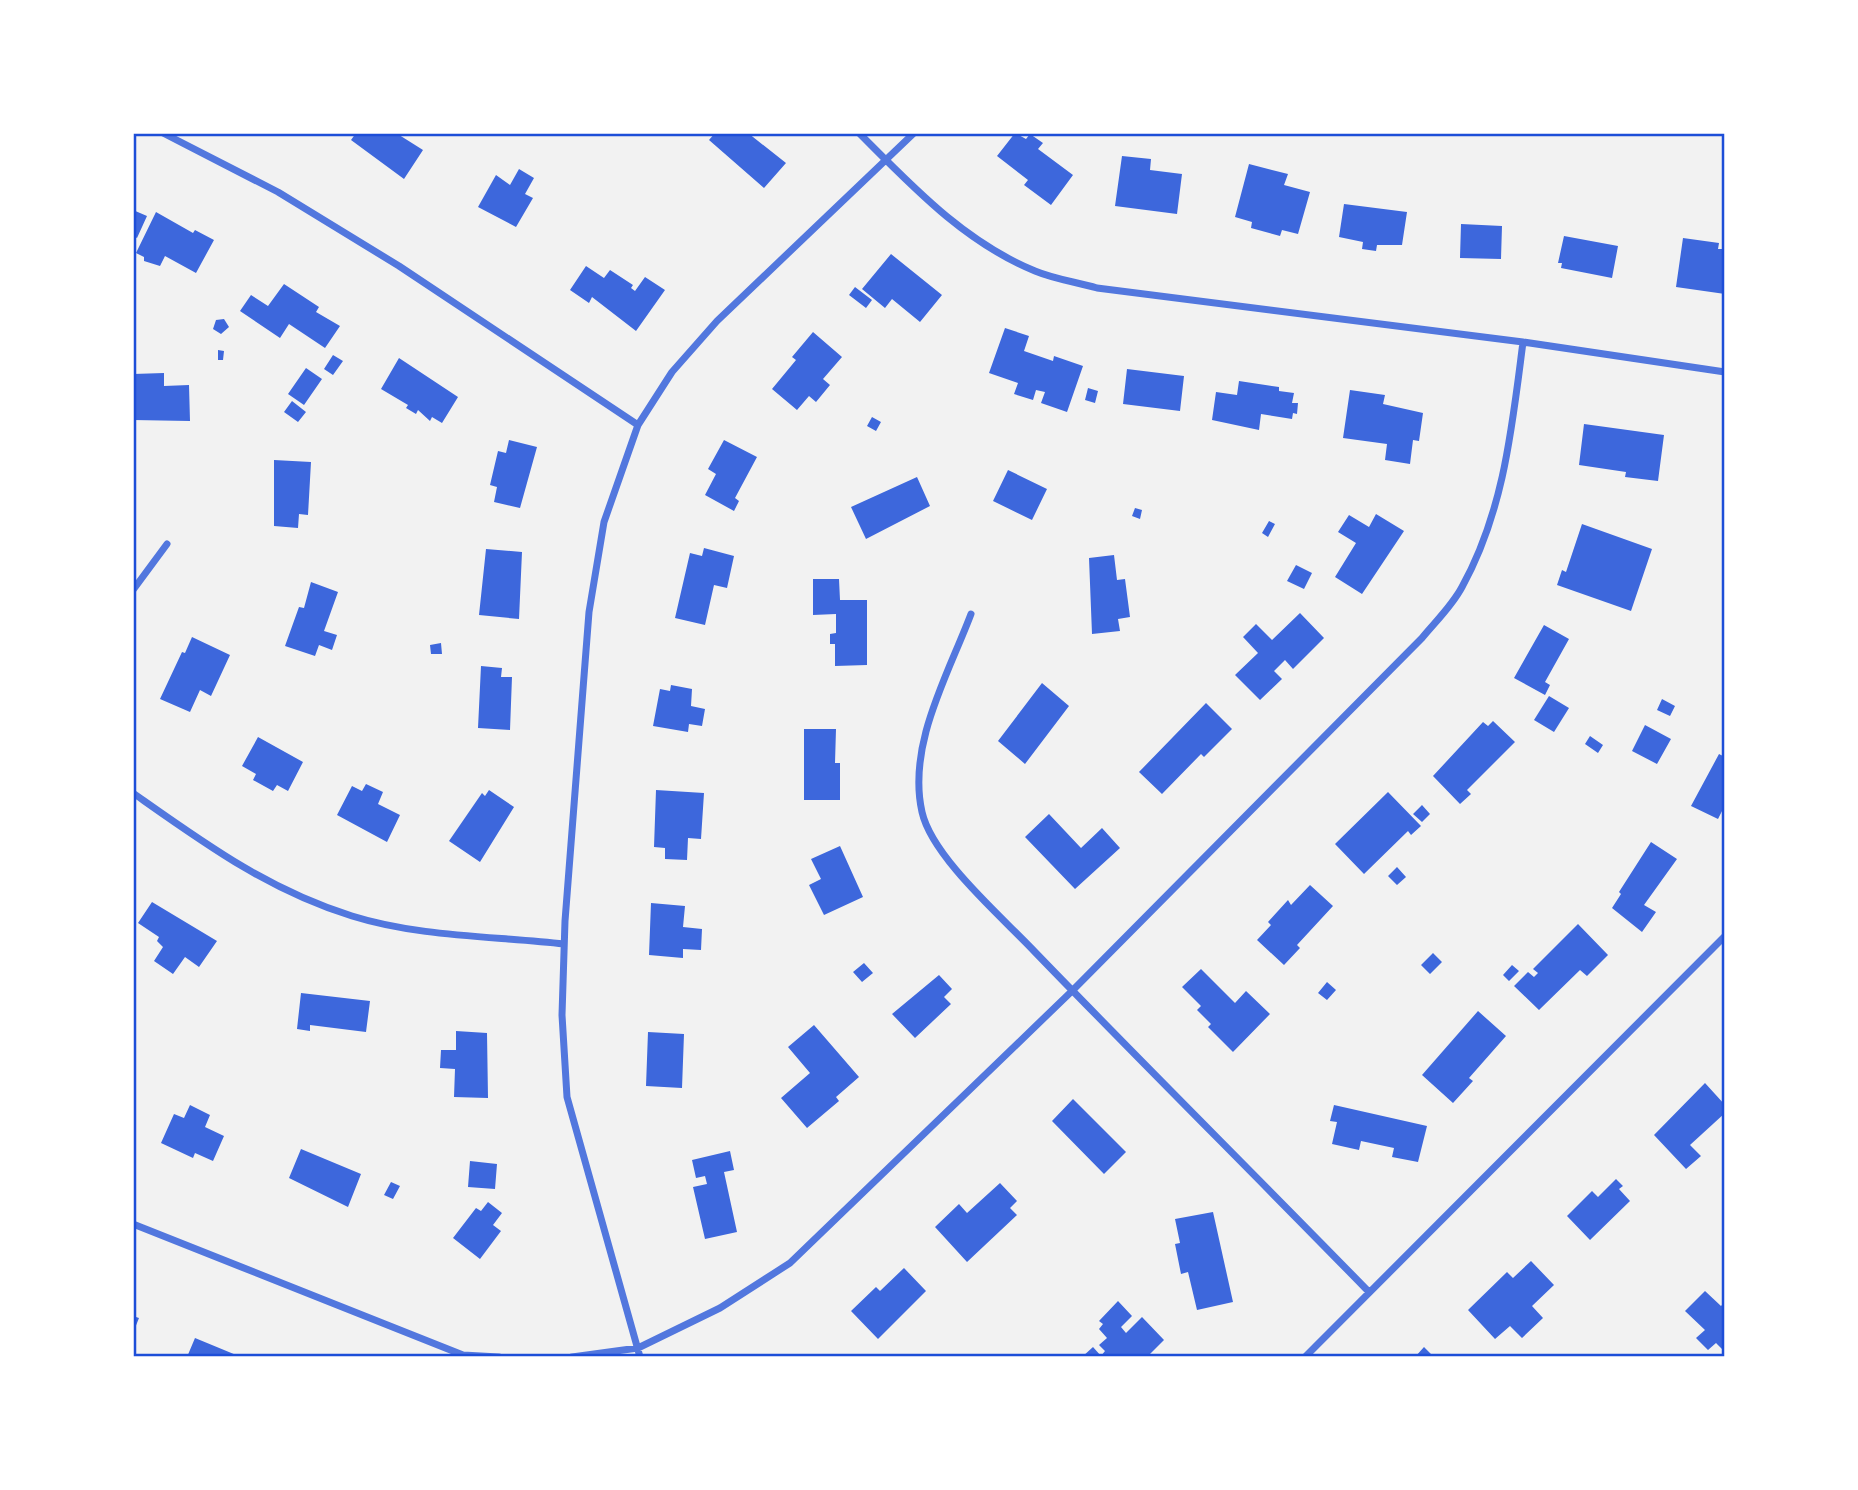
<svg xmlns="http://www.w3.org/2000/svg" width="1858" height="1490" font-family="'PT Sans Narrow',sans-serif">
<rect width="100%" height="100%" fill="#f2f2f2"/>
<!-- building -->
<path fill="#3d67dc" d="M356,133h40l27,17 -19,29 -53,-39z
M715,133h33l38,30 -22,25 -55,-48z
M1015,133l11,6 4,-5 13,9 -5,6 35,26 -22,30 -27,-20 4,-5 -31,-24z
M1122,156l29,3 -1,11 32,4 -5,40 -62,-8z
M1249,164l39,10 -4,11 26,7 -12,42 -16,-4 -2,6 -29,-8 1,-6 -17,-5z
M519,169l15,9 -9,16 8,4 -17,29 -38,-20 18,-32 14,10z
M1344,204l63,8 -5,33h-25l-1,6 -14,-2 1,-7 -24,-5z
M133,210l14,6 -10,22 -4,-2z
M156,212l37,21 2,-3 19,10 -18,33 -31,-17 -5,10 -16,-5v-4l-8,-4z
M1461,224l41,2 -1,33 -41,-1z
M1564,236l54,10 -6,32 -51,-10 1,-5h-4z
M1683,238l36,5 -1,6h7v45l-49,-7z
M891,254l51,41 -22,27 -28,-23 -7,9 -23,-19z
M586,266l18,12 6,-8 23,15 -2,3 4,3 10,-14 20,13 -29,41 -44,-34 -3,6 -19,-13z
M284,284l35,23 -3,5 24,14 -15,22 -36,-24 -9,14 -40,-27 11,-16 17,11z
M855,287l17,13 -6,8 -17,-13z
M224,319l5,8 -8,7 -8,-5 3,-9z
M1005,328l24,8 -5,15 29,10 1,-5 29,10 -16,46 -26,-9 4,-11 -9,-2 -3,10 -19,-6 4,-11 -29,-10z
M813,332l29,25 -19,22 7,6 -14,17 -7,-6 -12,14 -25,-21 24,-29 -4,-3z
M218,350l6,1 -1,9h-5z
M333,355l10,6 -10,14 -9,-6z
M399,358l59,39 -16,26 -10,-6 -2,4 -12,-11 -2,4 -10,-6 2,-3 -27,-16z
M306,368l16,11 -18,26 -16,-11z
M1127,369l57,7 -4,35 -57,-7z
M164,373v13l25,-1 1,36 -57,-1v-46z
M1239,381l40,6v4l15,2 -2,10h6l-1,11 -4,-1 -1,6 -31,-5 -2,16 -47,-10 4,-28 21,3z
M1088,388l10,3 -3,12 -10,-3z
M1350,390l35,5 -2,9 40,9 -4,28 -6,-1 -3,24 -25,-4 2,-16 -44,-6z
M292,401l14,11 -8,10 -14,-10z
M872,417l9,5 -5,9 -9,-5z
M1584,424l80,11 -6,46 -33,-4 1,-5 -47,-7z
M509,440l28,7 -17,61 -26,-6 3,-15 -7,-2 8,-34 8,2z
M724,440l33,17 -22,41 4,3 -5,10 -29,-16 11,-21 -8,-5z
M274,460l37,2 -3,53 -9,-1 -1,14 -24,-2z
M1008,470l39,19 -15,31 -39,-19z
M917,477l13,29 -64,33 -15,-32z
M1135,508l7,2 -2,9 -8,-3z
M1376,514l28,17 -42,63 -27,-17 21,-34 -18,-11 11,-17 20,12z
M1269,521l6,3 -7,13 -6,-4z
M1582,524l70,25 -21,62 -74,-26 5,-15 4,2z
M704,548l30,8 -7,32 -13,-3 -9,40 -30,-7 15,-65 12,3z
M486,549l36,3 -3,67 -40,-4z
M1114,555l3,25 8,-1 5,38 -12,2 2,12 -28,3 -3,-76z
M1296,565l16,8 -8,16 -17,-8z
M813,579h26l1,21h27v65l-32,1v-22h-5v-10l6,-1v-19l-23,1z
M311,582l27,10 -14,39 13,4 -5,15 -13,-5 -4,11 -30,-10 14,-39 5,1z
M1300,613l24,25 -31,31 -8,-9 -11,11 8,8 -22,21 -25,-25 23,-22 -15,-16 13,-13 16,16z
M1544,625l25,14 -24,43 5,3 -5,10 -31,-17z
M192,637l38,18 -19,41 -11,-6 -10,22 -30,-13 22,-47 3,1z
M441,643l1,11h-11l-1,-9z
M481,666l21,2 -1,9h11l-2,53 -32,-2z
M1042,683l27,23 -44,58 -27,-23z
M671,685l21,4 -1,17 14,3 -3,17 -13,-2 -1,8 -35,-6 7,-37 10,2z
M1549,696l20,12 -15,24 -20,-12z
M1662,699l13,7 -5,10 -13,-6z
M1206,703l26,26 -28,28 -3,-3 -39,40 -23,-22z
M1493,721l22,21 -48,48 4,4 -11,10 -27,-28 50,-54 5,4z
M1645,725l26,14 -14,25 -25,-13z
M804,729h32l-1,34h5v37h-36z
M1590,736l13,9 -5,8 -13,-9z
M258,737l45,25 -15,29 -11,-6 -4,6 -20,-11 3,-6 -14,-8z
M1719,754l6,3v48l-7,14 -27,-13z
M366,784l17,8 -5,12 22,11 -13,27 -50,-27 15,-29 10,5z
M489,790l25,17 -34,55 -31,-21 33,-48 3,3z
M656,790l48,3 -3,46 -13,-1 -1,22 -22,-1v-11l-11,-1z
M1388,792l33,34 -10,9 -3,-4 -44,43 -29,-30z
M1422,805l8,9 -8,8 -9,-8z
M1049,814l32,34 21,-20 18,20 -45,41 -50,-52z
M1651,842l26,17 -33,46 12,7 -14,20 -30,-24 9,-14 -2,-2z
M840,846l23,51 -39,18 -15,-30 12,-6 -10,-20z
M1397,867l9,10 -9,8 -9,-9z
M1310,885l23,21 -36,39 3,3 -16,17 -27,-25 14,-15 -3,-3 20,-22 3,5z
M152,902l65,39 -18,26 -14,-10 -12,17 -19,-13 9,-14 -6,-6 2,-4 -21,-14z
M651,903l34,3 -2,21 19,2 -1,21 -18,-1v9l-34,-3z
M1578,924l30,31 -21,21 -7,-6 -41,40 -25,-24 14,-14 6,5 4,-4 -5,-4z
M1433,953l9,9 -12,12 -9,-9z
M864,963l9,10 -11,9 -9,-10z
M1512,965l7,6 -10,10 -6,-6z
M1201,969l34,34 11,-12 24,23 -37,38 -25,-25 3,-3 -14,-14 4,-4 -19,-19z
M939,975l13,14 -8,8 7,7 -36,34 -23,-24z
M1327,982l9,8 -9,10 -9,-7z
M301,993l69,8 -4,31 -56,-7v6l-13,-2z
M1478,1011l28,25 -37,42 4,3 -20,22 -31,-28z
M814,1025l45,52 -23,20 3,4 -32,27 -26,-30 29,-25 -22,-26z
M456,1031l31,2 1,65 -34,-1 1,-28 -15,-1 1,-18h15z
M648,1032l36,2 -2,54 -36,-2z
M1705,1083l20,22v8l-35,32 11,11 -15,13 -32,-34z
M1073,1099l53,53 -22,22 -52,-53z
M190,1105l20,10 -5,12 19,9 -11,25 -18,-8 -2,5 -32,-15 13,-29 10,4z
M1334,1105l93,21 -9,36 -26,-5 2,-9 -33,-7 -2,9 -27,-6 5,-22 -7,-1z
M301,1149l60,25 -13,33 -59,-29z
M730,1151l4,19 -10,2 13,60 -32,7 -12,-52 14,-3 -2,-8 -9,2 -4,-18z
M470,1161l27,3 -2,25 -27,-2z
M1616,1179l7,7 -4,3 11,12 -40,39 -23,-24 25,-25 6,6z
M391,1182l9,4 -7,13 -9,-4z
M1000,1183l17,18 -7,7 7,7 -50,47 -32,-35 24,-23 8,9z
M488,1202l14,11 -9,12 8,6 -21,28 -27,-21 23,-30 5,3z
M1213,1212l20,90 -36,8 -9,-38 -7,2 -6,-30 5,-1 -5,-24z
M1531,1261l23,24 -22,21 11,12 -21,20 -12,-12 -15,13 -27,-29 39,-38 6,6z
M904,1268l22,23 -48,48 -27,-28 25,-24 4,4z
M1705,1291l16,15 4,-4v44l-3,3 -6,-6 -8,7 -12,-12 9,-8 -20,-19z
M1118,1301l14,15 -11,11 5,6 16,-16 22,23 -17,17h-65l11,-10 8,9 4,-5 -6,-6 8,-7 -8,-9 4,-5 -4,-3z
M133,1316l6,2 -6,15z
M195,1338l46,19h-54z
M1424,1347l10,10h-19z"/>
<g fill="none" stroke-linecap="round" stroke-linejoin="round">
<!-- minor -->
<path stroke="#5277de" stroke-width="7" d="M163,133l115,59 121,74 239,159
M859,133c53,53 105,109 176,138 19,8 41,11 62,17l426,54 202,30
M133,590l34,-46
M971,614c-23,61 -64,131 -49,198 10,45 80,105 112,139 111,115 224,227 335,341
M133,793c71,50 135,97 219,123 67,21 142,20 212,28
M133,1224l330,131 36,2
M572,1357l66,-9 82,-40 70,-45 282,-272 350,-353c13,-16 30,-32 40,-51 42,-76 50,-160 61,-245
M640,1357l-73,-260 -5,-82 3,-94 24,-309 15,-90 34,-97 34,-53 45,-51 197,-188
M1305,1357l420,-421"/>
</g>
<!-- border -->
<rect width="1858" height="1490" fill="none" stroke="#ffffff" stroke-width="270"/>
<rect x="135" y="135" width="1588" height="1220" fill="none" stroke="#1d4ed8" stroke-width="2.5"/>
</svg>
